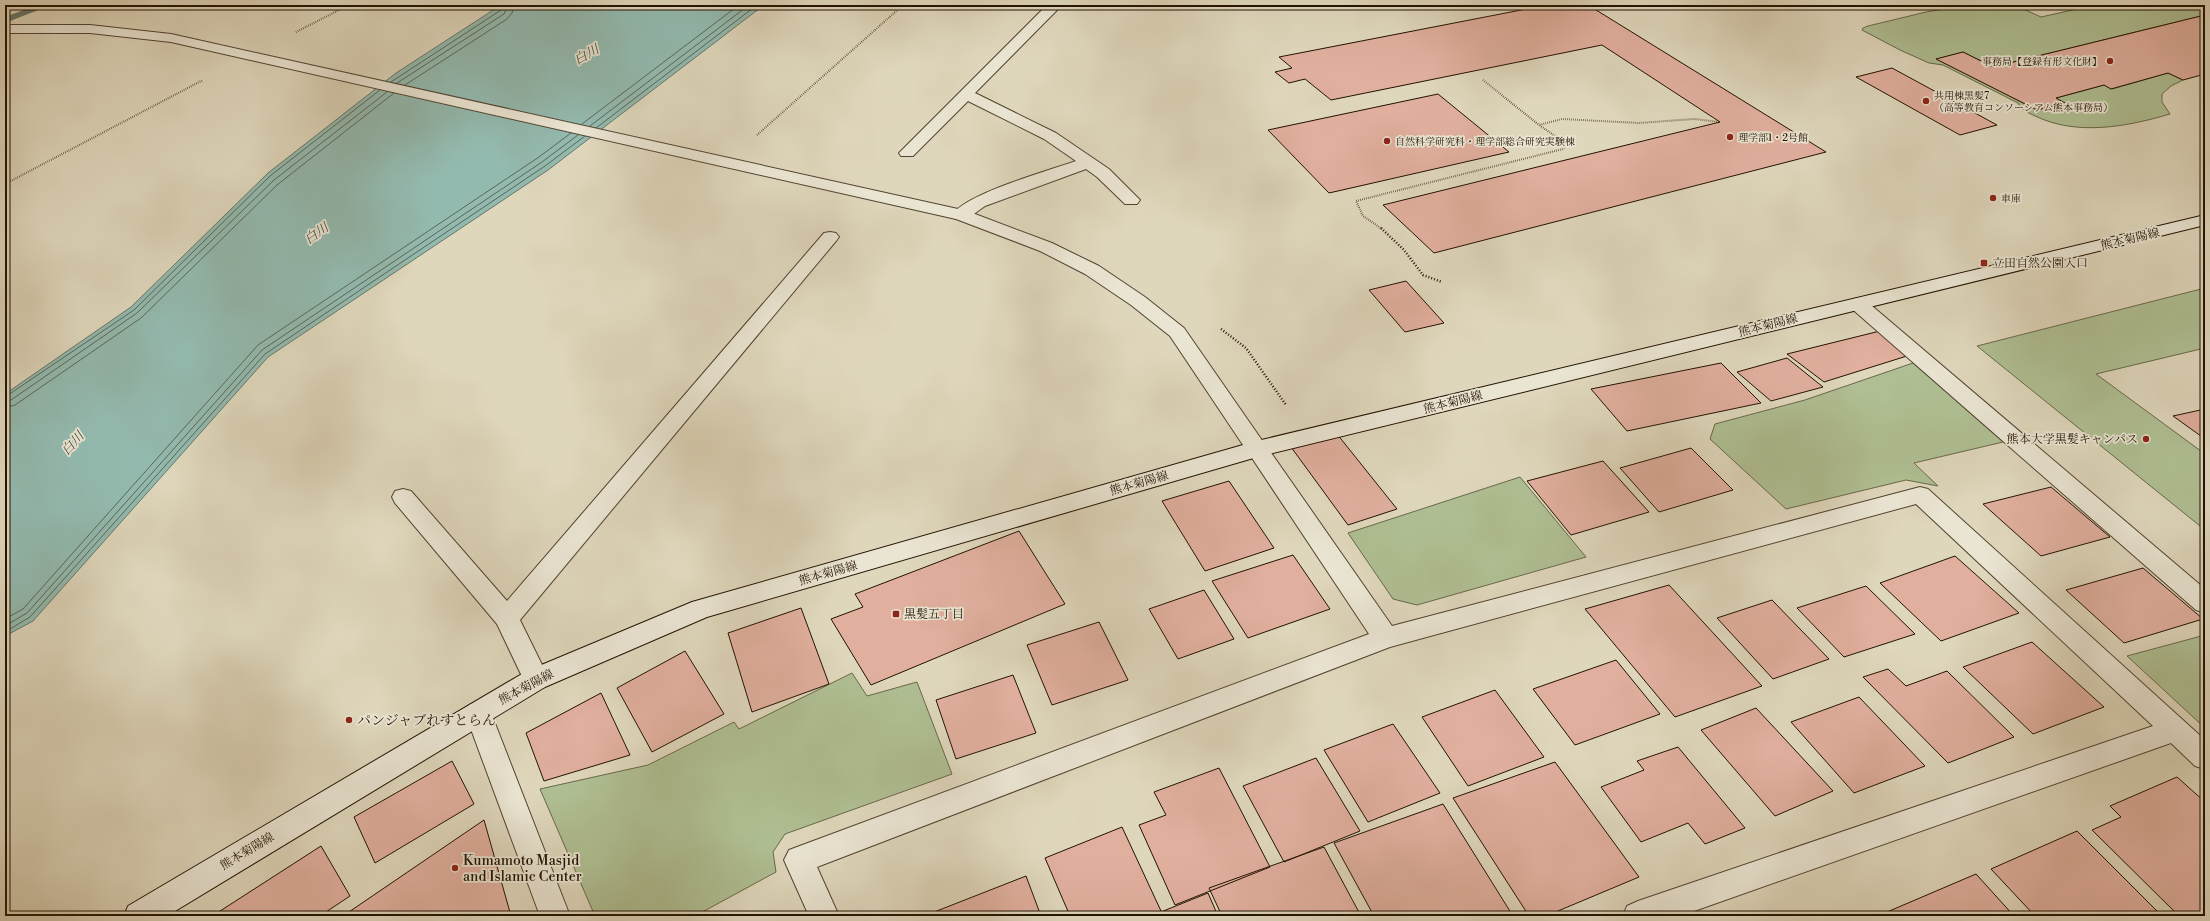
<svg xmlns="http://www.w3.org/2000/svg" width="2210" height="921" font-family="'Libre Bodoni','Noto Serif JP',serif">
<rect width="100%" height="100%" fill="#dfd7bc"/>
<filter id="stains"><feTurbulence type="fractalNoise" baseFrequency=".005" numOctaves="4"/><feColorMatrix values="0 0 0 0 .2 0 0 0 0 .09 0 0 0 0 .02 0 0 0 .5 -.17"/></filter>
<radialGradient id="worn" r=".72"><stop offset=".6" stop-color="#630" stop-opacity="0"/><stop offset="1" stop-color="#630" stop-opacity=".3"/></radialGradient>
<!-- green -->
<path fill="#afbf93" stroke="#68684a" d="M1968,5l49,1 24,11 54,-12h110v10l-212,52 -30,-15 -26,7 100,51 27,-7 -8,-5 48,-13 8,4 56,-16 15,7 -12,6 -9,8v8l8,12c-44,13 -93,22 -135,2 -6,-3 -14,-6 -17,-13l-75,-38 -14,-2 -29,-13 -38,-20 1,-2 5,-2 58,-14z
M2205,288v60l-109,26 109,80v76l-228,-184z
M1913,363l90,79 -89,21 24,23 -32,-6 -120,29 -76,-70 5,-15 90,-24z
M1520,477l66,80 -169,48 -24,-6 -45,-66z
M2205,635v93l-78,-72z
M852,673l15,23 50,-14 35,92 -167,60 -12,18 3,20 -81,44h-100l-55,-127 108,-24 86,-43 5,7z"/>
<!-- water -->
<path fill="#93baaf" stroke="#66776a" d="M501,5h263l-216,165 -280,187 -235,264 -28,15v-242l126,-87 137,-134 128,-100z"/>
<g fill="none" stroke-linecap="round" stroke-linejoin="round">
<!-- shore -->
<path stroke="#5a6658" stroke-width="1" d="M391,82l110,-72 2,-5
M397,83l107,-69 4,-9
M405,85l102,-66 5,-6 2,-8
M582,124l157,-119
M590,126l159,-121
M596,128l161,-123
M5,397l129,-87 136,-134 110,-86
M5,402l6,-2 126,-87 137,-133 113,-88
M5,408l10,-3 126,-87 136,-133 117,-92
M5,619l18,-10 235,-264 281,-188 32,-24
M5,626l22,-13 235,-263 280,-188 36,-27
M5,632l25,-15 235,-263 280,-188 40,-30"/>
<!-- stream -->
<path fill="#66776a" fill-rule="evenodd" d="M37,5h14l-46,18v-6z"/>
</g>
<!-- building -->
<path fill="#e0af9e" stroke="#221202" d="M1547,5h41l238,147 -392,101 -51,-48 337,-83 -118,-77 -271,55 -26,-21 -16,4 -14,-11 17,-4 -13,-11z
M2205,15v48l-2,1 2,1v9l-22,6 -15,-7 -57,16 -7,-4 -48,13 9,5 -28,7 -101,-51 27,-7 30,15z
M1892,68l105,57 -37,10 -104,-58z
M1438,94l71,58 -180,41 -61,-63z
M1406,281l38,42 -39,9 -36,-42z
M1880,331l30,24 -86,27 -37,-28z
M1787,358l36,29 -52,14 -34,-29z
M1721,363l40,40 -134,28 -36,-42z
M2205,409v30l-32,-23z
M1337,434l60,75 -49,16 -57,-78z
M1691,448l42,42 -74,22 -39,-44z
M1603,461l46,51 -78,23 -44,-54z
M1229,481l45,67 -69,23 -43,-70z
M2051,487l59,50 -69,19 -58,-52z
M1019,531l46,73 -194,81 -40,-66 32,-12 -8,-13z
M1293,555l37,54 -82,29 -36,-57z
M1955,556l64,57 -78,28 -61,-58z
M2143,568l60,51 -79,24 -58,-53z
M1669,585l93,101 -87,31 -90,-108z
M1866,586l49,48 -71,23 -47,-49z
M1204,590l30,49 -56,20 -29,-50z
M1772,600l57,59 -56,20 -56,-61z
M801,608l28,76 -77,28 -24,-79z
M1099,622l29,58 -76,25 -25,-60z
M2032,642l72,65 -71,27 -70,-67z
M685,651l39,63 -72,38 -35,-64z
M1616,660l44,54 -85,31 -42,-56z
M1888,669l18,17 41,-15 67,66 -66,26 -85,-86z
M1013,675l23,58 -80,26 -20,-59z
M1495,690l49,67 -76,29 -46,-69z
M601,693l29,62 -86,26 -18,-48z
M1859,697l66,69 -71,27 -63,-71z
M1756,708l77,83 -58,25 -74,-86z
M1393,724l47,69 -72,29 -44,-72z
M1678,747l67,81 -40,16 -17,-21 -47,19 -40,-55 43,-17 -7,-9z
M1316,758l44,73 -76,31 -41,-76z
M452,761l22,43 -99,59 -21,-46z
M1555,762l84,115 -93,39h-17l-76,-118z
M1219,768l51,99 -95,38 -36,-80 27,-10 -12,-23z
M2177,777l28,25v112l-5,2h-21l-87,-86 29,-13 -11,-11z
M1443,804l70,112h-139l-40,-73z
M484,820l27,96h-168z
M1122,827l39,84 -12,5h-79l-25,-58z
M2077,831l82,82 -7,3h-117l-44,-47z
M321,846l29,50 -30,20h-101l-2,-3z
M1324,847l37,69h-139l-13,-28z
M1976,874l38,42h-124l-3,-4z
M1026,876l15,40h-117z
M1208,893l10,23h-67z"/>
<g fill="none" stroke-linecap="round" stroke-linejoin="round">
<!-- minor casing -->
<g stroke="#514330" stroke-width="2">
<path id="minor" d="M1047,5h15l-87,88 81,40 53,36 31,31 -3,4h-12l-28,-27 -11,-8 -101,37 -18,13h-12l-3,-4c15,-22 96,-44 124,-54l-32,-22 -76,-38 -55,55h-12l-2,-3z
M830,232l6,1 3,4 -3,4 -316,379 29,59 -4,8 -9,3 -9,-3 -30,-63 -102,-121 -3,-6 3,-6 8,-2 8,2 96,110 317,-368z
M1858,298l7,2 340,289v24l-9,-3 -345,-302 -3,-4 3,-4z
M1257,441l8,3 127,182 528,-139 8,2 277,251v29l-10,-3 -24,-23 -491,173h-57l4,-10 11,-5 515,-175 -237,-222 -526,143 -573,220 22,49h-30l-25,-56 5,-10 580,-216 -123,-185 3,-5z
M478,702l9,3 4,8 79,203h-30l-75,-203 4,-8z"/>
</g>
<!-- tertiary casing -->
<g stroke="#514330" stroke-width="2">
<path id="tertiary" d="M5,25h85l81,9 796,177 85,32 47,23 46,31 39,31 84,121 -3,5 -8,3 -8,-3 -79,-118 -39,-31 -46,-31 -45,-23 -84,-32 -785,-177 -81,-9h-85z"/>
</g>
<!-- secondary casing -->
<g stroke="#221202" stroke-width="2">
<path id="secondary" d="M2205,215v10l-948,232 -550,160 -162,70 -378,229h-43l4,-10 399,-235 165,-69 565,-161z"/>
</g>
<!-- path-far1 -->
<path stroke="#221202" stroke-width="2" stroke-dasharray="0.5 1.5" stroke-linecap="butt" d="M296,32l53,-27
M1483,80l56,45
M757,135l146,-130
M5,184l198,-104
M1382,229l-19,-13 -7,-15 207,-52 4,-5 -28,-19 23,-6 77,4 55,-4 26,3"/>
<!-- path -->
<path stroke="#221202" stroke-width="2.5" stroke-dasharray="1 2" stroke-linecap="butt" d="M1381,228l23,22 19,25 19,7
M1221,329l25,19 40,57"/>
<!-- minor -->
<use href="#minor" fill="#eae5d3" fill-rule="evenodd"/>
<!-- tertiary -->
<use href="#tertiary" fill="#eae5d3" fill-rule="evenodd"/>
<!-- secondary -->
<use href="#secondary" fill="#eae5d3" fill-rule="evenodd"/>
</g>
<!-- markers -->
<g fill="#8f2418" stroke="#eae5d3" stroke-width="1.5">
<circle cx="2110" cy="61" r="4"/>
<circle cx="1926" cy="101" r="4"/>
<circle cx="1730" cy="137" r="4"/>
<circle cx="1387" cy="141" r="4"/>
<circle cx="1993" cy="198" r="4"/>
<rect x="1980" y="259" width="8" height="8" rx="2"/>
<circle cx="2146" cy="439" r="4"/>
<rect x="892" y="610" width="8" height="8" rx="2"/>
<circle cx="349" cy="720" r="4"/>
<circle cx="455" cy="868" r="4"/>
</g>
<g text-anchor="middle" stroke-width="3.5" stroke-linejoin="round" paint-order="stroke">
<!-- far-poi labels -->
<g font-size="10" fill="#221202" stroke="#eae5d3" text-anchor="start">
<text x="2102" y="65" text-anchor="end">事務局【登録有形文化財】</text>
<text x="1934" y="99">共用棟黒髪7<tspan x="1934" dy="12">（高等教育コンソーシアム熊本事務局）</tspan></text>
<text x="1738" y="141">理学部1・2号館</text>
<text x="1395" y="145">自然科学研究科・理学部総合研究実験棟</text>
<text x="2001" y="202">車庫</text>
</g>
<!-- street labels -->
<g font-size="12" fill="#221202" stroke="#eae5d3">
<text transform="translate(2130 239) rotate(-13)" y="4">熊本菊陽線</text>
<text transform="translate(1768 325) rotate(-14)" y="4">熊本菊陽線</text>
<text transform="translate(1453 402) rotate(-14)" y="4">熊本菊陽線</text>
<text transform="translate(1139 483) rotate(-16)" y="4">熊本菊陽線</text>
<text transform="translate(828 573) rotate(-16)" y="4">熊本菊陽線</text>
<text transform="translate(526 687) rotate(-28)" y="4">熊本菊陽線</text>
<text transform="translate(247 851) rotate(-31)" y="4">熊本菊陽線</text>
</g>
<!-- poi labels -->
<g font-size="12" fill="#221202" stroke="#eae5d3" text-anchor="start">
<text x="1992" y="267">立田自然公園入口</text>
<text x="2138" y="443" text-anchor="end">熊本大学黒髪キャンパス</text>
<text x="904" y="618">黒髪五丁目</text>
</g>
<!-- water labels -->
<g font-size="13" font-style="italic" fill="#4a4d3f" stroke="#eae5d3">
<text transform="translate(586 54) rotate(-29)" y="5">白川</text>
<text transform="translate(316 233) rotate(-35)" y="5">白川</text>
<text transform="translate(72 443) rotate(-48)" y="5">白川</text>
</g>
<!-- near-poi labels -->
<g font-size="14" fill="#221202" stroke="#eae5d3" text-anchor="start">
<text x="357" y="725">パンジャブれすとらん</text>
<text x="463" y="865">Kumamoto Masjid<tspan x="463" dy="16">and Islamic Center</tspan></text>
</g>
</g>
<!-- margin -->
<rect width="2210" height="921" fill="none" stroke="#dfd7bc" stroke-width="20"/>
<rect x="6" y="6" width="2198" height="909" fill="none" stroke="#221202" stroke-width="2"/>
<rect x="10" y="10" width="2190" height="901" fill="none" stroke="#221202"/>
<rect width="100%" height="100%" filter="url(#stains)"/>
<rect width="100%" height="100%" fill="url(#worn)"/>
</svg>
